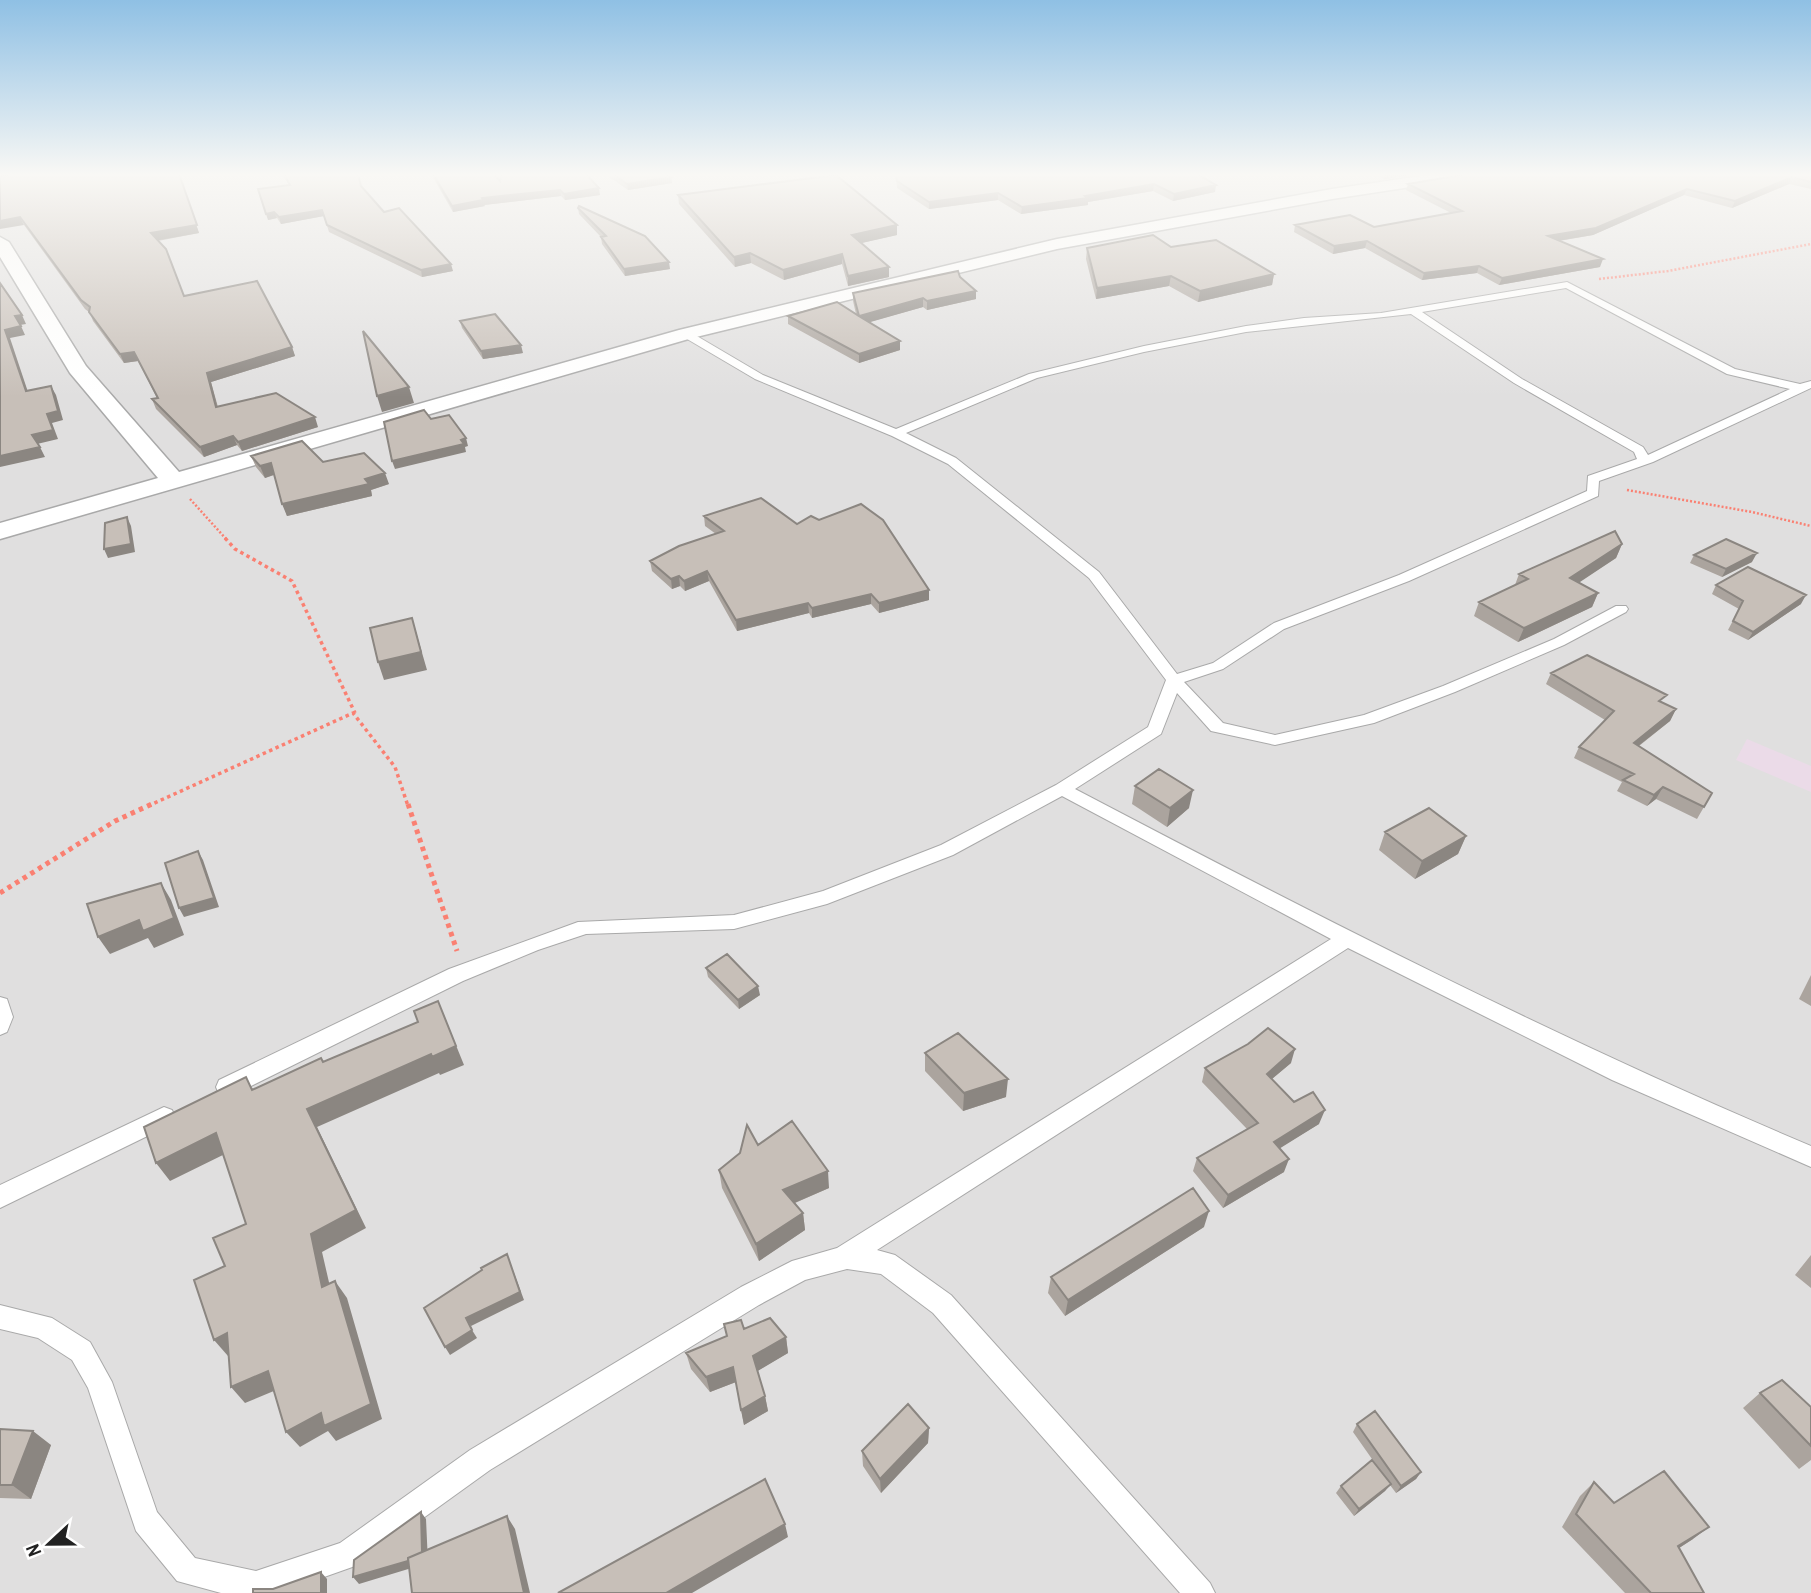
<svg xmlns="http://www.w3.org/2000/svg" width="1811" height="1593" font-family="'Archivo Narrow',sans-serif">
<rect width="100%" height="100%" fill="#f2efe9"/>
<!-- residential -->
<path fill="#e0dfdf" d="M0,174h1811v1419h-1811z"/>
<!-- industrial -->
<path fill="#ebdbe8" d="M1747,739l64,27v26l-75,-32z"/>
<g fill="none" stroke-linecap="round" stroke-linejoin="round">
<!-- lane casing -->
<g stroke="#a9a9a9" stroke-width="2">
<path id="lane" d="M1567,282l168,87 65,15 11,-3v7l-158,74 -54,19 -1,15 -189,85 -125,48 -61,40 -39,13 39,41 52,12 89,-20 79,-29 111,-47 62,-33h10l2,3 -2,3 -62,33 -109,47 -81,31 -99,22 -64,-14 -34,-38 -16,41 -86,55c242,127 484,251 736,357v21l-199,-87 -264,-132 -471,302 18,5 56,40 259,288 5,10h-35l-247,-280 -52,-39 -34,-5 -42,11 -46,25 -269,165 -132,95 -79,28h-58l-44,-12 -41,-50 -48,-143 -16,-28 -34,-22 -38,-9v-24l52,13 38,24 22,40 45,130 38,46 61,13 84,-28 130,-93 271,-163 51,-26 45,-13 494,-309 -269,-143 -109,59 -126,49 -93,25 -148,5 -48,16 -75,31 -228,113 -8,2 -8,-2 -3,-7 3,-7 230,-111 129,-47 156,-7 89,-24 118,-46 115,-60 92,-58 18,-47 -77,-102 -141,-114 -56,-28 -137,-57 -73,-43v-4h8l73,43 133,54 133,-55 115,-28 102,-20 58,-8 77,-5zM1566,288l161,86 63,15 -142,66 -5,-8 -121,-68 -100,-67zM1411,314l103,69 120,69 3,7 -49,17 -1,15 -188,84 -125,48 -61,40 -36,11 -78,-102 -143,-114 -50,-25 131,-55 107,-26 102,-20z
M0,997l7,2 6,18 -6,15 -7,3z
M164,1107l8,3 3,7 -3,7 -172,84v-23z"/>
</g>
<!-- street casing -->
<g stroke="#a9a9a9" stroke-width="3">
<path id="street" d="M1435,174h36l-8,5 -131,20 -275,50 -365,89 -692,201v-16l158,-45 -88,-105 -70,-116v-20l9,5 77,124 93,106 500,-142 378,-91 275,-50z"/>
</g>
<!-- path-far2 -->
<path stroke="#fa8072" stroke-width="2.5" stroke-dasharray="2 2" stroke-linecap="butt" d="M1599,279l69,-8 143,-27
M1627,490l125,22 59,14
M190,499l37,41"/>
<!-- path-far1 -->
<path stroke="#fa8072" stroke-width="3.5" stroke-dasharray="3.5 3.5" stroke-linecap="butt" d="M225,538l10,11 57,32 63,132
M148,806l205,-93 42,54 13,39"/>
<!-- path -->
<path stroke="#fa8072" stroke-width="5" stroke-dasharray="4.5 4.5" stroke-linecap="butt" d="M408,804l49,147
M0,893l115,-72 37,-17"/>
<!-- lane -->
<use href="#lane" fill="#fff" fill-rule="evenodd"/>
<!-- street -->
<use href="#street" fill="#fff" fill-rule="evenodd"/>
</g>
<!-- wall -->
<path fill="#aba49e" d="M179,174l20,59 -41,8 26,55 108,51 3,9 -84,26 7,25 100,20 -76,24 -5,-6 -33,12 -48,-48 -4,-10 5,-1 -19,-37 -14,2 -31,-42 -3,-8 -5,-4 -61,-84 -24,-49z
M282,174h76l3,12 23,26 69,59 -31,6 -93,-45 -5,-16 -43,8 -4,-6 -9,2 21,-35z
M431,174h63l6,7 1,-7h91l-3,3 11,18 -35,5 -4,-4 -77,9 1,1 -32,6z
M605,174h59l7,3 1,6 -44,7z
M896,174h301l18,18 -42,9 -20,-10 -65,11v3l-67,9 -23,-14 -69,9 -32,-21z
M1375,174h44l-35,5z
M1811,174v15l-22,-5 -57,24 -48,-13 -91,40 -34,6 41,26 -101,18 -22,-12 -55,7 -57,-32 -32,6 -39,-22 1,-7 79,2 77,-14 -45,-23 2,-6 57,-9z
M678,195l219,30v10l-36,8 28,34 -41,9 -6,-22 -58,16 -33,-17 -16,4 -56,-63z
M578,208l92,61 -45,7 -23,-32 -1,-7 -22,-23z
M1171,247l103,27 -2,11 -74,17 -29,-16 -73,13 -10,-40 1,-11z
M960,277l16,22 -49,11 -4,-3 -54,15 31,19v9l-41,13 -71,-39v-8l68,-2 -3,-13v-8z
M460,321l63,32 -40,6 -21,-31z
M251,456l72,6 66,22 -18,6 1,6 -85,20 -13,-41 -9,3 -9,-11z
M704,516l93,8 132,66v10l-50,13 -8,-9 -59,14 -3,-5 -72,18 -28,-50 -24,10 -5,-5 -8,3 -20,-18 -2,-10 66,-27 -11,-8z
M1622,544l-6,14 -37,24 19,11 -6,14 -74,35 -44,-26 5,-14 36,-17 4,-11z
M1694,555l58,7 -30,15 -32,-14z
M1716,585l85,19 -53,36 -20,-10 11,-21 -27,-15z
M1551,673l112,30 13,6 -6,12 -31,25 73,47 -15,26 -41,-20 -9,7 -30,-15 5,-9 -48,-24 5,-11 26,-27 -59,-36z
M1135,786l54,22 -22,19 -35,-23z
M1385,832l81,4 -8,18 -43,25 -36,-29z
M706,968l54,27 -21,14 -31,-32z
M1811,975v31l-12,-7z
M925,1053l81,44 -43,14 -38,-40z
M1291,1063l-19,16 22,23 25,22 -40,24 5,24 -61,36 -30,-37 4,-13 50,-29 -45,-47 3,-14z
M758,1145l71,43 -34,15 8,10 2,17 -46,31 -37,-73 -3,-18z
M1204,1227l-139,89 -17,-23 3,-16z
M1811,1255v33l-16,-13z
M744,1329l42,8 2,16 -31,18 8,25 3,15 -24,14 -8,-43 -26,10 -19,-23 -5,-16z
M1760,1393l51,14v53l-12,9 -56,-61z
M1357,1424l64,48 -5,7 -20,14 -6,-8 -5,6 -31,25 -18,-23 5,-7 38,-17 -26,-37z
M929,1428l-1,15 -47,50 -18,-27 -1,-15z
M0,1429l51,16 -20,54 -31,-1z
M1594,1482l20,21 79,36 -14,9 25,45h-79l-63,-66 18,-31z"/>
<!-- shaded-wall -->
<path fill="#8b8681" d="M179,174l20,59 -45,8 -3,-8z
M1386,174h33l-35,5z
M671,177l1,6 -44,7 -1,-6z
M1792,177l-3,7 -57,24 3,-7z
M1154,184l-1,7 -65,11v3l-67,9 1,-7z
M1216,185l-1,7 -42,9 1,-7z
M599,188l1,7 -35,5 -1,-6z
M1687,189l-3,6 -91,40 -48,8 3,-7z
M560,190l1,6 -77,9 1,1 -32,6 -1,-6 30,-8z
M998,193v7l-69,9v-7z
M322,210l2,6 -43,8 -2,-7z
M274,212l3,6 -9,2 -2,-6z
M20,217l4,8 -24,4v-8z
M897,225v10l-44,10 -1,-10z
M1367,241l-2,7 -32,6 1,-8z
M750,253l1,10 -16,4 -1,-10z
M842,254v10l-58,16 -1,-10z
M1603,259l-3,8 -101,18 3,-7z
M669,262l1,7 -45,7 -1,-7z
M451,264l2,7 -31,6 -1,-7z
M1479,266l-2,7 -55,7 2,-7z
M889,267v10l-41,9v-10z
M1274,274l-2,11 -74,17 2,-11z
M1171,276l-2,10 -73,13 1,-11z
M976,291v8l-49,11v-9z
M923,298v9l-63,18 -1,-9z
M22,315l4,9 -6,1 -5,-9z
M21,326l4,9 -15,3 21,63 -5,-10 -21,-61z
M900,341v9l-41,13v-9z
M521,345l2,8 -40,6 -2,-8z
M292,347l3,9 -84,26 9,35 -13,-44z
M134,352l4,9 -14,2 -4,-9z
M51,386l5,9 7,25 -11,3 6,16 -21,5 -5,-9 15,-21z
M409,387l5,16 -32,9 -5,-16z
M315,417l3,10 -76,24 -4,-9z
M233,436l4,9 -33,12 -4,-10z
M466,438l2,8 -3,1 1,5 -71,17 -3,-8z
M40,447l5,10 -45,10v-11z
M271,463l5,11 -11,4 -5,-12z
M385,473l4,11 -18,6 1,6 -85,20 -5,-12z
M127,517l4,9 4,26 -27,6 -4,-9z
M1622,544l-6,14 -51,34 5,-14z
M1757,553l-5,9 -30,15 4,-8z
M707,571l2,10 -24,10 -1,-10z
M679,576l1,10 -8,3 -1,-10z
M929,590v10l-50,13v-10z
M1598,593l-6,14 -74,35 6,-14z
M871,594v10l-59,14v-10z
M1806,595l-5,9 -53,36 5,-8z
M808,603l1,10 -72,18 -1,-11z
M412,618l15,52 -43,10 -6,-18z
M1676,709l-6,12 -42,33 6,-11z
M1663,787l-7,12 -9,7 7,-11z
M1193,790l-4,18 -22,19 3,-19z
M1466,836l-8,18 -43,25 7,-18z
M198,851l5,9 16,47 -35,10 -5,-9z
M161,883l10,17 13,35 -30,13 -6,-10 -38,16 -12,-17z
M758,986l2,9 -21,14 -1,-9z
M438,1001l26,64 -24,10 -1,-2 -122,54 49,101 -44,24 12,52 -12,-17 -11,-53 -4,-125 124,-55z
M1295,1049l-4,14 -29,24 5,-13z
M1008,1079l-2,18 -43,14 1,-18z
M1325,1110l-6,14 -50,31 5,-13z
M216,1133l13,19 -59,29 -14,-18z
M1289,1159l-5,13 -61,36 5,-13z
M828,1171l1,17 -44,19 -2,-17z
M1209,1211l-5,16 -139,89 3,-16z
M803,1213l2,17 -46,31 -3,-17z
M507,1254l17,46 -53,26 -5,-8z
M335,1281l12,17 35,121 -46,22 -8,-10 -28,16 -14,-15z
M472,1330l5,8 -27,17 -5,-8z
M227,1333l14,16 -13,7 -14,-16z
M786,1337l2,16 -32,19 -3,-16z
M733,1367l3,15 -26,10 -4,-15z
M268,1371l13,17 -36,15 -14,-16z
M765,1396l3,15 -24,14 -3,-15z
M929,1428l-1,15 -47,50 -1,-14z
M33,1431l18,14 -20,54 -19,-14z
M1421,1472l-5,7 -20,14 5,-7z
M1391,1484l-6,7 -31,25 5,-7z
M421,1512l5,7 2,44 -69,21 -6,-7z
M507,1516l8,13 15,64h-6z
M785,1524l3,13 -96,56h-26z
M1709,1527l-16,12 -31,20 16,-13z
M321,1572l6,7v14h-6z"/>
<!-- building -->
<path fill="#c7bfb8" stroke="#8b8681" stroke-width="2" d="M14,174h165l18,51 -46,8 15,16 18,47 73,-15 35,66 -85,26 9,34 60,-14 39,24 -77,25 -5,-6 -33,11 -48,-48 6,-1 -24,-46 -14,2 -31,-42 1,-5 -9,-7 -61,-83 -20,4v-45z
M284,174h74l3,12 23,26 15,-4 52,56 -30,6 -94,-45 -5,-15 -43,7 -5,-5 -8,2 -8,-25 32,-4z
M433,174h61l6,7 1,-7h85l13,14 -35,6 -4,-4 -78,8 1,2 -31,6z
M613,174h51l7,3 -44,7z
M896,174h301l19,11 -42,9 -20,-10 -69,12 3,2 -66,9 -24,-14 -69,9 -32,-21z
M1467,174h344v8l-19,-5 -57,24 -48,-12 -91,39 -48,8 55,23 -101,19 -23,-12 -55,7 -57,-32 -33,5 -39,-21 55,-10 24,12 88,-16 -54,-27z
M836,175l61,50 -45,10 37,32 -41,9 -6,-22 -59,16 -33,-17 -16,4 -56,-62z
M579,206l66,30 24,26 -45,7 -23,-32 5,-1 -28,-28z
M1153,235l18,12 45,-7 58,34 -74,17 -29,-15 -74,12 -10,-40z
M958,271l2,6 16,14 -49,10 -4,-3 -64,18 41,25 -41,13 -71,-38 49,-14 22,14 -6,-23z
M0,283l22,32 -7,1 6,10 -16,4 21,61 25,-5 7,25 -11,3 6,16 -21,5 8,12 -40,9z
M495,314l26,31 -40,6 -21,-30z
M363,331l46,56 -32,9z
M424,410l7,9 18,-4 17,23 -5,2 3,4 -72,17 -8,-39z
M302,441l21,21 41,-9 21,20 -20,6 4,5 -87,20 -11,-41 -11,3 -9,-10z
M761,498l36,26 14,-8 8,4 42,-16 22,16 46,70 -50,13 -8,-9 -59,14 -4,-5 -72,17 -29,-49 -23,10 -5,-5 -8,3 -21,-18 29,-15 45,-15 -20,-15z
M127,517l4,27 -27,5 1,-26z
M1615,531l7,13 -52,34 28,15 -74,35 -45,-26 49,-23 -9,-5z
M1726,539l31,14 -31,16 -32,-14z
M1748,567l58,28 -53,37 -20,-11 10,-20 -27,-16z
M412,618l9,34 -43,10 -8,-34z
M1587,655l80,40 -8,6 17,8 -42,34 78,50 -8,14 -41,-20 -9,8 -31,-15 11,-6 -55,-27 35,-36 -63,-38z
M1159,769l34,21 -23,18 -35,-22z
M1429,808l37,28 -44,25 -37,-29z
M198,851l16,47 -35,10 -14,-45z
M161,883l13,35 -31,13 -4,-11 -41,17 -11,-33z
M727,954l31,32 -20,14 -32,-32z
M438,1001l18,45 -24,11 -1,-3 -124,55 49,101 -45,24 11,53 13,-6 36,123 -47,22 -3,-13 -35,19 -18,-61 -37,16 -4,-54 -13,7 -20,-60 31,-14 -12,-28 33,-14 -30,-91 -60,30 -12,-36 102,-50 6,13 69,-32 2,4 95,-40 -4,-11z
M1268,1028l27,21 -28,25 27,28 19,-10 12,18 -51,32 15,17 -61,36 -31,-37 61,-35 -53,-55 43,-24z
M958,1033l50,46 -44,14 -39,-40z
M792,1121l36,50 -45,19 20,23 -47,31 -37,-74 21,-17 7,-28 11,20z
M1193,1188l16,23 -141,89 -17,-23z
M507,1254l13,38 -54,26 6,12 -27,17 -21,-39 58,-38 -1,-2z
M770,1318l16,19 -33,19 12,40 -24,14 -8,-43 -27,10 -20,-24 41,-17 -3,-12 17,-4 3,9z
M1782,1380l29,27v39l-51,-53z
M908,1404l21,24 -49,51 -18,-28z
M1375,1411l46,61 -20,14 -44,-62z
M0,1429l33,2 -21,54h-12z
M1372,1460l19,24 -32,25 -18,-23z
M1664,1471l45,56 -31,19 26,47h-53l-75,-79 18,-32 20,21z
M765,1479l20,45 -119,69h-108z
M421,1512l1,40 -14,6v3l-55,16 1,-17z
M507,1516l17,77h-112l-4,-35z
M321,1572v21h-68v-4h20z"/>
<!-- sky -->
<linearGradient id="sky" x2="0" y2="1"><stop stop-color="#8fc0e4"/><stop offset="0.44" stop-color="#f9f8f5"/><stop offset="1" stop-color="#f9f8f5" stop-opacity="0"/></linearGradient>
<rect width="1811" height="397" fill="url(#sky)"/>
<!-- north arrow -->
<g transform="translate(49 1544) rotate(248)" stroke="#ffffff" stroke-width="5" paint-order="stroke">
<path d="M0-5L12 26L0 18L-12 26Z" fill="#222222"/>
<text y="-10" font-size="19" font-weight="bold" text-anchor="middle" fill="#222222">N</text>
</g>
</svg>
